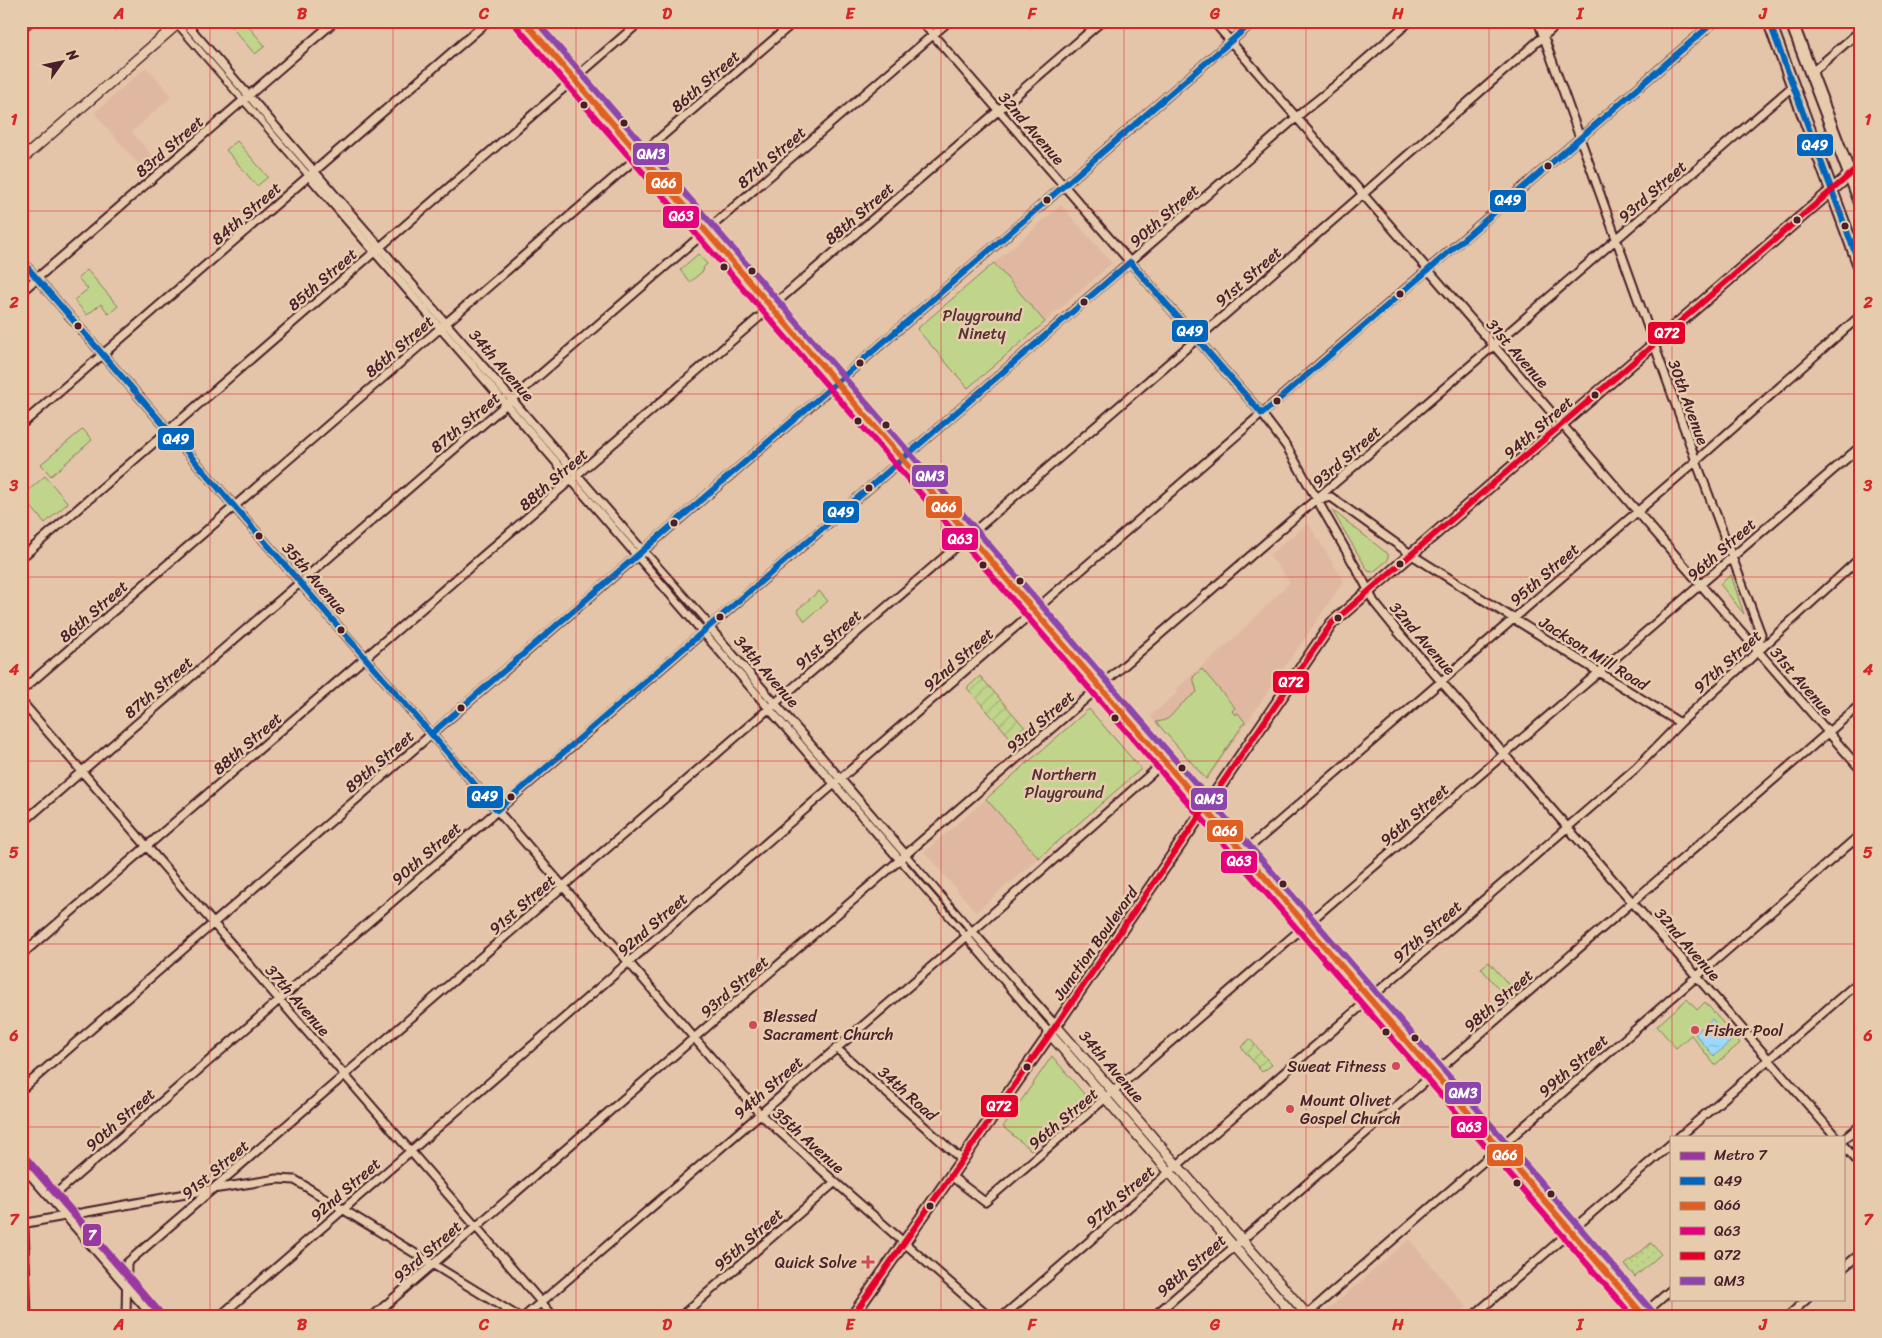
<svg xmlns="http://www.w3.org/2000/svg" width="1882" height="1338" font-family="Sriracha,sans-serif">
<defs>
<pattern id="grass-dots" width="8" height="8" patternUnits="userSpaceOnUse" patternTransform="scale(1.25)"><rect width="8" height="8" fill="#c0d58b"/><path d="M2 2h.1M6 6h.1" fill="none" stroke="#a6b678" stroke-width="1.8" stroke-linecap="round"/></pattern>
<pattern id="garden-furrows" width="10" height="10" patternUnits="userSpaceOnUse" patternTransform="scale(1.25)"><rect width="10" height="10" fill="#c0d58b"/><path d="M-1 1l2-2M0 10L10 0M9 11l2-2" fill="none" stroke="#a6b678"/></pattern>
<pattern id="water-ripples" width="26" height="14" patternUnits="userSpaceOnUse" patternTransform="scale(1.25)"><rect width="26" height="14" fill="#9cdafd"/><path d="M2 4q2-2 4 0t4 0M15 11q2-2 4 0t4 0" fill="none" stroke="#88bbd9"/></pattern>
</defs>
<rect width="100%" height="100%" fill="#e5c5a9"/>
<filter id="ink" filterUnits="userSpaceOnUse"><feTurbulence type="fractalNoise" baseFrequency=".02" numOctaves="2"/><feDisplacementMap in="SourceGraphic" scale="10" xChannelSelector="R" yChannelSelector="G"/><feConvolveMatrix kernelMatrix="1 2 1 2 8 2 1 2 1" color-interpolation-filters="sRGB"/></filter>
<g filter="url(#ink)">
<!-- built -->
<path fill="#e0b8a1" d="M146,67l26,29 -40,36 25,29 -12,11 -51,-59z
M1061,205l51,58 -67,59 -51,-59z
M1308,523l36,58 -137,200 -57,-65 28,-24 -2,-3 61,-53 53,-54 -21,-27z
M986,799l53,59 -63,54 -52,-60z
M1409,1239l58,68 -11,10h-125l-5,-6z"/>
<!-- grass -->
<path fill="url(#grass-dots)" stroke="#857a5b" d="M1651,1243l10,11 -26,23 -10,-12z"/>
<!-- park -->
<path fill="#c0d58b" stroke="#857a5b" d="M226,21h18l21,25 -10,8z
M237,141l31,36 -11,9 -31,-36z
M698,254l9,10 -4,4 1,2 -14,12 -10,-12z
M994,263l51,59 -77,66 -51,-59z
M87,270l31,36 -9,8 -8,-10 -14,11 -13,-15 14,-11 -10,-11z
M83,429l9,11 -41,36 -10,-12z
M45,476l23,27 -23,20 -23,-27z
M1332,510l56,44v6l-15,12 -5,-1z
M1731,575l13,39 -24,-30z
M819,591l9,10 -23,20 -8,-11z
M1202,669l33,39 -3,3 3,4 3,-2 7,9 -39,57 -50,-57c17,-2 16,-10 27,-19 4,-4 9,-7 14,-11l-4,-15z
M1089,709l52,60 -102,89 -53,-59z
M1489,962l26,30 -8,7 -26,-31z
M1687,999l10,11 8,-8 35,41 -25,22 -24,-30 -15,13 -19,-22z
M1052,1056l37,44 -58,50 -28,-23z"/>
<!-- garden -->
<path fill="url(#garden-furrows)" stroke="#857a5b" d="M980,676l48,55 -13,12 -48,-55z
M1250,1039l22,26 -10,7 -21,-25z"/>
<!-- water -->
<path fill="url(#water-ripples)" stroke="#7b8fa9" d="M1712,1019l19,22 -17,15 -19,-22z"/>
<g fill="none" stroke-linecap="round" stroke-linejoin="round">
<!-- pedestrian casing -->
<g stroke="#4a1f2b" stroke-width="9">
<path id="pedestrian" d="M177,24l132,152
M643,551l6,5 56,63 4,8
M906,855l66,76
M900,860l66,76"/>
</g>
<!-- minor casing -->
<g stroke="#4a1f2b" stroke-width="11">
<path id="minor" d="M184,21l459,530
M921,21l341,393 25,33 77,135 10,20 25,31 437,504
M1213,21l648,749
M1538,21l158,440 65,173 -3,17
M1811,73l50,-43
M309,176l591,684
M21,260l739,854 75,68 154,135
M21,292l314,-271
M21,425l467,-404
M1317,500l14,-3 81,58 268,168
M21,558l620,-537
M709,627l197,228
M21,691l774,-670
M21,701l533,616
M21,824l928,-803
M1244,852l452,-391 165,-146
M972,931l84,95
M966,936l84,98
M21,955l1081,-934
M836,1048l126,112
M21,1090l1233,-1069
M1679,1137l182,-157
M1843,1140l18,-15
M1843,1145l18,20
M22,1163l5,154
M951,1176l34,26 876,-756
M52,1197l1254,-1088 34,-27 70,-61
M21,1224l192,-35 64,-10 18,1 224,137
M1843,1268l18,-15
M1641,1316l30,-26
M126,1317l1,-54 1101,-951 333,-291
M219,1317l1496,-1296
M372,1317l1421,-1231
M524,1317l435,-374 193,-170 12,-13
M680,1317l155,-135
M1002,1317l634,-549 44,-45 181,-166
M1153,1317l708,-613
M1304,1317l557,-483
M1472,1317l199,-173
M1787,1317l20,-18"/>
</g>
<!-- tertiary casing -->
<g stroke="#4a1f2b" stroke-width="12">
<path id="tertiary" d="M21,28l9,-7
M21,160l160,-139
M1056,1026l253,291
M1050,1034l245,283"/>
</g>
<!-- secondary casing -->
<g stroke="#4a1f2b" stroke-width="14">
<path id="secondary" d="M21,1162l134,155
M852,1317l198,-283 282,-411 529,-458"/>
</g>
<!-- primary casing -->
<g stroke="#4a1f2b" stroke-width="15">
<path id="primary" d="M524,21l1121,1296
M1769,21l92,249
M1791,21l70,183"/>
</g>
<!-- pedestrian -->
<use href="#pedestrian" stroke="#e6ccad" stroke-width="5.5"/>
<!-- minor -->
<use href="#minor" stroke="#e6ccad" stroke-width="7"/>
<!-- tertiary -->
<use href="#tertiary" stroke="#e6ccad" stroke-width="9"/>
<!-- secondary -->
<use href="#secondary" stroke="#e6ccad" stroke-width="10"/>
<!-- primary -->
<use href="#primary" stroke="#e6ccad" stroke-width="11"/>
<!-- bus-1 casing -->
<g stroke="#e6ccad" stroke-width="10">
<path id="bus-1" d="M1769,21l92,248
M21,260l476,550 633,-548 132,152 453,-393
M431,734l823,-713"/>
</g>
<!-- bus-2 casing -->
<g stroke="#e6ccad" stroke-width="10">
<path id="bus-2" d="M524,21l1121,1296"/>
</g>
<!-- bus-3 casing -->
<g stroke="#e6ccad" stroke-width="10">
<path id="bus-3" d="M517,27l1116,1290"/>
</g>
<!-- bus-4 casing -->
<g stroke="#e6ccad" stroke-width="10">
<path id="bus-4" d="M852,1317l198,-283 282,-411 529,-458"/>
</g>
<!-- bus-5 casing -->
<g stroke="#e6ccad" stroke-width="10">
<path id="bus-5" d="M536,21l1116,1290"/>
</g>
<!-- bus-1 -->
<use href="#bus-1" stroke="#0065bd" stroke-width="6"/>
<!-- bus-2 -->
<use href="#bus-2" stroke="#e15e23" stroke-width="6"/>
<!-- bus-3 -->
<use href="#bus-3" stroke="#e5007d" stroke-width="6"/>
<!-- bus-4 -->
<use href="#bus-4" stroke="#e4002b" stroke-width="6"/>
<!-- bus-5 -->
<use href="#bus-5" stroke="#8e44ad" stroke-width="6"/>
<!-- metro-1 casing -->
<g stroke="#e6ccad" stroke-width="11">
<path id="metro-1" d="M21,1153l142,164"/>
</g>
<!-- metro-1 -->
<use href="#metro-1" stroke="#9a38a1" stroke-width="8"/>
</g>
</g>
<!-- grid -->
<path fill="none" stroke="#d62828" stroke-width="1" stroke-opacity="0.55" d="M210,21v1296M393,21v1296M576,21v1296M758,21v1296M941,21v1296M1124,21v1296M1306,21v1296M1489,21v1296M1672,21v1116M21,211h1840M21,394h1840M21,577h1840M21,761h1840M21,944h1840M21,1127h1840M1672,1299v18"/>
<!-- markers -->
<g fill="#4a1f2b" stroke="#e6ccad" stroke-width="2">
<circle cx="584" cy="105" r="4.5"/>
<circle cx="624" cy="123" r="4.5"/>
<circle cx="1548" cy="166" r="4.5"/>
<circle cx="1047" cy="200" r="4.5"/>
<circle cx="1797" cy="220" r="4.5"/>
<circle cx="1845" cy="226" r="4.5"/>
<circle cx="724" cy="267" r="4.5"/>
<circle cx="752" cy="271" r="4.5"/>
<circle cx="1400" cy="294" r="4.5"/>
<circle cx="1084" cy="302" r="4.5"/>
<circle cx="78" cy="326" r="4.5"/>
<circle cx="860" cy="363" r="4.5"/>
<circle cx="1595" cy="395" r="4.5"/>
<circle cx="1277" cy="401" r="4.5"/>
<circle cx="858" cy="421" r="4.5"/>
<circle cx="886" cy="425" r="4.5"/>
<circle cx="869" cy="488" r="4.5"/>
<circle cx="674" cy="523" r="4.5"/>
<circle cx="259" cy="536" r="4.5"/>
<circle cx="1400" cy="564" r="4.5"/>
<circle cx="983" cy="565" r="4.5"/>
<circle cx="1020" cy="581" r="4.5"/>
<circle cx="720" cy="617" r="4.5"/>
<circle cx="1338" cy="618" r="4.5"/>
<circle cx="341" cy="630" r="4.5"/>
<circle cx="461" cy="708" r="4.5"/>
<circle cx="1115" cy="718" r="4.5"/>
<circle cx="1182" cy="768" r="4.5"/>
<circle cx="511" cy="797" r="4.5"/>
<circle cx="1283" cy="884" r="4.5"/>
<circle cx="1386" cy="1032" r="4.5"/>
<circle cx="1415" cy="1038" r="4.5"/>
<circle cx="1027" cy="1067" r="4.5"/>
<circle cx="1517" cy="1183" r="4.5"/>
<circle cx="1551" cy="1194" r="4.5"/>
<circle cx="930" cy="1206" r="4.5"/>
</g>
<g fill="#d1495b" stroke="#e6ccad" stroke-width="2">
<circle cx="753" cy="1025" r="5"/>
<circle cx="1695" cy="1030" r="5"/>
<circle cx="1396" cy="1066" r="5"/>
<circle cx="1290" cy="1109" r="5"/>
<path d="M865.5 1254.5h5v5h5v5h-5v5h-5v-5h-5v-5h5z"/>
</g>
<g text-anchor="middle" stroke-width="5" stroke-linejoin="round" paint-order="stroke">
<!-- street labels -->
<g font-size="16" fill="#4a1f2b" stroke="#e6ccad">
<text transform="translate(705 81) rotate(-41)" y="6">86th Street</text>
<text transform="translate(1032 128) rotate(49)" y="6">32nd Avenue</text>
<text transform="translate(169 146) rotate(-41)" y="6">83rd Street</text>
<text transform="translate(771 157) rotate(-41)" y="6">87th Street</text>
<text transform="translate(1652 191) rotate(-41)" y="6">93rd Street</text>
<text transform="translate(246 213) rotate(-41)" y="6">84th Street</text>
<text transform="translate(859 213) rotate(-41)" y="6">88th Street</text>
<text transform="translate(1164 215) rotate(-41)" y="6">90th Street</text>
<text transform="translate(1248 276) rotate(-41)" y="6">91st Street</text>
<text transform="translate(322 279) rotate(-41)" y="6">85th Street</text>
<text transform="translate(399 346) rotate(-41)" y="6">86th Street</text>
<text transform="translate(1518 353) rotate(49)" y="6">31st Avenue</text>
<text transform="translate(502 365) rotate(49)" y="6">34th Avenue</text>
<text transform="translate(1689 402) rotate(70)" y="6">30th Avenue</text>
<text transform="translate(465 422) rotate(-40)" y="6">87th Street</text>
<text transform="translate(1538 427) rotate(-41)" y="6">94th Street</text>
<text transform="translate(1346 456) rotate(-41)" y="6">93rd Street</text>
<text transform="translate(553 479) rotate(-41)" y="6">88th Street</text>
<text transform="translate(1721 549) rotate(-41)" y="6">96th Street</text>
<text transform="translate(1544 574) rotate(-41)" y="6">95th Street</text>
<text transform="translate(315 578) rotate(49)" y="6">35th Avenue</text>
<text transform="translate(93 611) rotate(-41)" y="6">86th Street</text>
<text transform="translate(1423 638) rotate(49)" y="6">32nd Avenue</text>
<text transform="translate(828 639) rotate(-41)" y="6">91st Street</text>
<text transform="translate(1594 653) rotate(32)" y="6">Jackson Mill Road</text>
<text transform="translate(958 659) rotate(-41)" y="6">92nd Street</text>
<text transform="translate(1727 661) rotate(-42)" y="6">97th Street</text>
<text transform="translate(767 671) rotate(49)" y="6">34th Avenue</text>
<text transform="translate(1802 681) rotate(49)" y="6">31st Avenue</text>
<text transform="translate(158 687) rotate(-41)" y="6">87th Street</text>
<text transform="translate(1040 721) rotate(-41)" y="6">93rd Street</text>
<text transform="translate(247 743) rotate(-41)" y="6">88th Street</text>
<text transform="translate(379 761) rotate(-41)" y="6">89th Street</text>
<text transform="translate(1414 814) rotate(-41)" y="6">96th Street</text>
<text transform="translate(426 853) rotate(-41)" y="6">90th Street</text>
<text transform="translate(522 904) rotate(-41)" y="6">91st Street</text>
<text transform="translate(652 924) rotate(-41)" y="6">92nd Street</text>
<text transform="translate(1427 931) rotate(-41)" y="6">97th Street</text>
<text transform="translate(1095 943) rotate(-55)" y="6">Junction Boulevard</text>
<text transform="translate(1688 944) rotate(49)" y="6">32nd Avenue</text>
<text transform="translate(734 986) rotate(-41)" y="6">93rd Street</text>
<text transform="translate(298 1000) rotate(49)" y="6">37th Avenue</text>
<text transform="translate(1498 1000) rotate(-41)" y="6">98th Street</text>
<text transform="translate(1573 1065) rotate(-41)" y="6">99th Street</text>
<text transform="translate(1112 1066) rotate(49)" y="6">34th Avenue</text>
<text transform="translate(768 1087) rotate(-41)" y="6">94th Street</text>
<text transform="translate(908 1093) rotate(42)" y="6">34th Road</text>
<text transform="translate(1063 1118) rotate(-40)" y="6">96th Street</text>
<text transform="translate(120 1119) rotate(-41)" y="6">90th Street</text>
<text transform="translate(809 1140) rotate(42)" y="6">35th Avenue</text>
<text transform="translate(215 1169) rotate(-40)" y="6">91st Street</text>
<text transform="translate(345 1189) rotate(-41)" y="6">92nd Street</text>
<text transform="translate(1120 1196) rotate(-41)" y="6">97th Street</text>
<text transform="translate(748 1239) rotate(-41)" y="6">95th Street</text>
<text transform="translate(427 1251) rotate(-41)" y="6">93rd Street</text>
<text transform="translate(1191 1265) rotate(-41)" y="6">98th Street</text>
</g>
<!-- park labels -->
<g font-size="16" fill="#563135" stroke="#e6ccad">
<text x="982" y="321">Playground<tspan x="982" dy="18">Ninety</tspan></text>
<text x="1064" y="780">Northern<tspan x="1064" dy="18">Playground</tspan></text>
</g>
<!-- poi labels -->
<g font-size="16" fill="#4a1f2b" stroke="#e6ccad" text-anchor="start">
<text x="763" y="1022">Blessed<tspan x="763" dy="18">Sacrament Church</tspan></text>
<text x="1705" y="1036">Fisher Pool</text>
<text x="1386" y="1072" text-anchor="end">Sweat Fitness</text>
<text x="1300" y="1106">Mount Olivet<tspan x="1300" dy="18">Gospel Church</tspan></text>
<text x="857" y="1268" text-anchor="end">Quick Solve</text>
</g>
</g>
<g stroke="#e6ccad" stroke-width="2">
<rect x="1796" y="133" width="38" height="24" rx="5" fill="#0065bd"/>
<rect x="632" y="142" width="38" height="24" rx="5" fill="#8e44ad"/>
<rect x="645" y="171" width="38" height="24" rx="5" fill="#e15e23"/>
<rect x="1489" y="189" width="38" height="24" rx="5" fill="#0065bd"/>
<rect x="662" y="205" width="38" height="24" rx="5" fill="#e5007d"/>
<rect x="1171" y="319" width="38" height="24" rx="5" fill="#0065bd"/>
<rect x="1647" y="321" width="39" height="24" rx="5" fill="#e4002b"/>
<rect x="157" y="427" width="38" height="24" rx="5" fill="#0065bd"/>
<rect x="911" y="464" width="38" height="24" rx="5" fill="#8e44ad"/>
<rect x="925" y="495" width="38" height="24" rx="5" fill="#e15e23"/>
<rect x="822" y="500" width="38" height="24" rx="5" fill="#0065bd"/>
<rect x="941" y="527" width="38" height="24" rx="5" fill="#e5007d"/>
<rect x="1272" y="670" width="38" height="24" rx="5" fill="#e4002b"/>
<rect x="466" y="785" width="38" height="24" rx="5" fill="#0065bd"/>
<rect x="1190" y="787" width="38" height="24" rx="5" fill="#8e44ad"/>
<rect x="1206" y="819" width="38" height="24" rx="5" fill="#e15e23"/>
<rect x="1220" y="850" width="38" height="24" rx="5" fill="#e5007d"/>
<rect x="1444" y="1081" width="38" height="24" rx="5" fill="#8e44ad"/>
<rect x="980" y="1094" width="39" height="24" rx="5" fill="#e4002b"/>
<rect x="1450" y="1115" width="38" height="24" rx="5" fill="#e5007d"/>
<rect x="1486" y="1143" width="38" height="24" rx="5" fill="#e15e23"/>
<rect x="82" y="1223" width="20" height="24" rx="5" fill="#9a38a1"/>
</g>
<g font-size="14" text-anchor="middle" font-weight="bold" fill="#fff">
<text x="1815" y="150">Q49</text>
<text x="651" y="159">QM3</text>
<text x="664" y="188">Q66</text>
<text x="1508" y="205">Q49</text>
<text x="681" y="221">Q63</text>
<text x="1190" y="336">Q49</text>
<text x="1667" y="338">Q72</text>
<text x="176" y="444">Q49</text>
<text x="930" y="481">QM3</text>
<text x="944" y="512">Q66</text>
<text x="841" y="517">Q49</text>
<text x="960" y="544">Q63</text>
<text x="1291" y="687">Q72</text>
<text x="485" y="801">Q49</text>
<text x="1209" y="804">QM3</text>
<text x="1225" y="836">Q66</text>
<text x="1239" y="866">Q63</text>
<text x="1463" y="1098">QM3</text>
<text x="999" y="1111">Q72</text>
<text x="1469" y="1132">Q63</text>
<text x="1505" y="1160">Q66</text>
<text x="92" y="1240">7</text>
</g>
<!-- margin -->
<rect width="1882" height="1338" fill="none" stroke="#e6ccad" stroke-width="55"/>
<!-- legend -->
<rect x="1670" y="1136" width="175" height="165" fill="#e6ccad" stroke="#a88779"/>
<rect x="1680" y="1152" width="25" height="8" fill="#9a38a1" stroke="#a88779"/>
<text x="1714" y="1160" font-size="15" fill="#4a1f2b">Metro 7</text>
<rect x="1680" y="1177" width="25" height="8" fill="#0065bd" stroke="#a88779"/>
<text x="1714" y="1186" font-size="15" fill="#4a1f2b">Q49</text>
<rect x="1680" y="1202" width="25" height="8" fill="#e15e23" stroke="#a88779"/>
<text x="1714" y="1210" font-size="15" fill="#4a1f2b">Q66</text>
<rect x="1680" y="1227" width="25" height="8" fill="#e5007d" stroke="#a88779"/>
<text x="1714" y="1236" font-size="15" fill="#4a1f2b">Q63</text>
<rect x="1680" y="1252" width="25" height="8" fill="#e4002b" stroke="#a88779"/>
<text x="1714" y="1260" font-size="15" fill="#4a1f2b">Q72</text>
<rect x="1680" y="1277" width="25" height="8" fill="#8e44ad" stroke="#a88779"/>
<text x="1714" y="1286" font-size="15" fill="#4a1f2b">QM3</text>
<!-- north arrow -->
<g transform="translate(62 62) rotate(57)" stroke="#e6ccad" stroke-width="4" paint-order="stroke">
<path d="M0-4L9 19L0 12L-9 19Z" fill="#4a1f2b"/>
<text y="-8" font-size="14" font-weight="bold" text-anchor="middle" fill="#4a1f2b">N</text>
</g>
<rect x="28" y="28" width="1826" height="1282" fill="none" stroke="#d62828" stroke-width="2"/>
<g font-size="16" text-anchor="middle" font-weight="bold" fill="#d62828">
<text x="119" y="19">A</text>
<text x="302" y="19">B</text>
<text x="484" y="19">C</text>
<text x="667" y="19">D</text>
<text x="850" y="19">E</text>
<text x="1032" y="19">F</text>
<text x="1215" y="19">G</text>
<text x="1398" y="19">H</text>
<text x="1580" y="19">I</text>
<text x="1763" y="19">J</text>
<text x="14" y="125">1</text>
<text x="1868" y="125">1</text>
<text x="14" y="308">2</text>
<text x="1868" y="308">2</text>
<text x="14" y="491">3</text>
<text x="1868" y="491">3</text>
<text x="14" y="675">4</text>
<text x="1868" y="675">4</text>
<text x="14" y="858">5</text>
<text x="1868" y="858">5</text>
<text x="14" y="1041">6</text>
<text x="1868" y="1041">6</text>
<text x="14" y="1225">7</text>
<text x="1868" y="1225">7</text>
<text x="119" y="1330">A</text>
<text x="302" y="1330">B</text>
<text x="484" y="1330">C</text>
<text x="667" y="1330">D</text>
<text x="850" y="1330">E</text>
<text x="1032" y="1330">F</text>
<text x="1215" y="1330">G</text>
<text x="1398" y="1330">H</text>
<text x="1580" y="1330">I</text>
<text x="1763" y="1330">J</text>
</g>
</svg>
